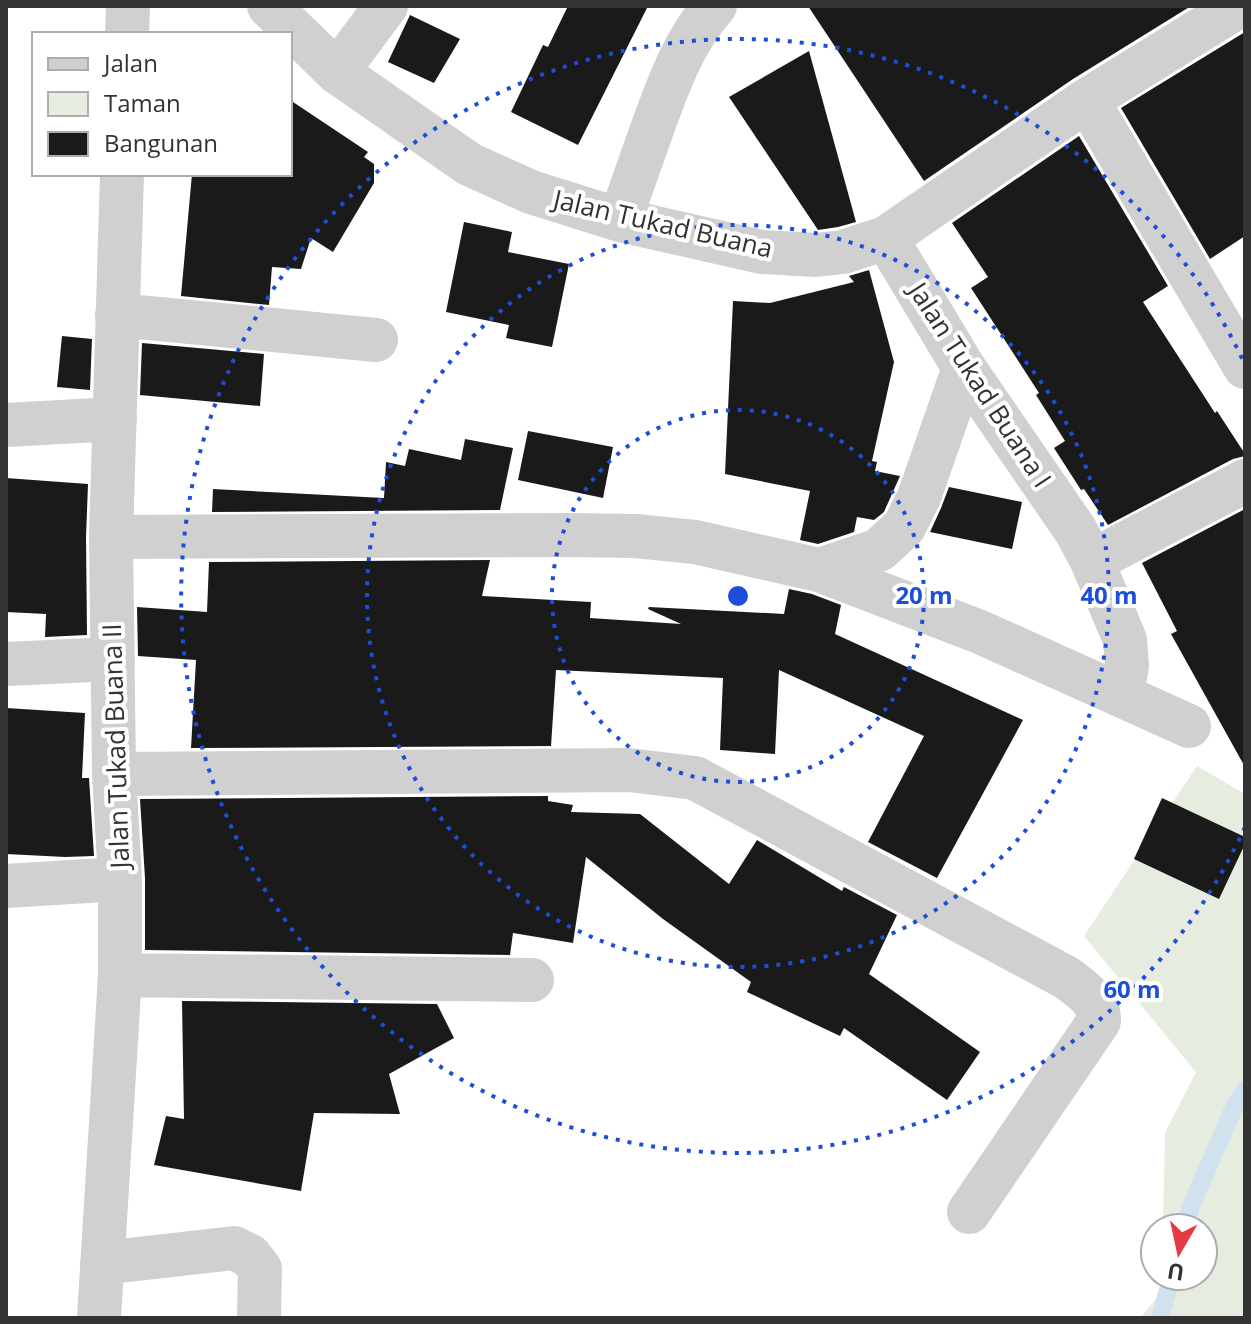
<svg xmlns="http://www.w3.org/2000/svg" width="1251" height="1324" font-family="'Open Sans',sans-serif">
<rect width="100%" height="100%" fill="#fff"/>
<!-- green -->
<path fill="#e6ecdf" d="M1197,766l48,28v524h-105l21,-25 1,-17h41v-48h-40l2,-95 31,-61 -112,-136z"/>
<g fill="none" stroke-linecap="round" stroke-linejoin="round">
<!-- stream -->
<path stroke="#cfe2ee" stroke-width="18" d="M1185,1228l6,-22 45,-103 9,-13
M1160,1318l12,-42"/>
</g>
<!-- building -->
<path fill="#1a1a1a" d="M568,6h80l-70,139 -67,-33 32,-67 5,2z
M808,6h383l-118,73 -149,102z
M410,15l50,24 -26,44 -46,-21z
M1245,32v204l-35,23 -89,-151z
M809,51l47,171 -18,5 -20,3 -89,-133z
M290,100l78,52 -4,5 10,7v19l-41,69 -22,-14 -10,31 -29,-2 -3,38 -88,-9 11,-122h98z
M1079,136l89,150 -25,16 72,111 2,-2 28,43v2l-12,3 -125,66 -24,-36 -3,1 -27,-42 11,-7 -29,-46 3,-2 -68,-105 17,-11 -36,-54z
M464,222l48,10 -4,20 61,12 -17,83 -46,-9 3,-13 -63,-13z
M869,270l25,92 -22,99 5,1 -2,9 25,5 -16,36 -10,8 -17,-3 -3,15 -36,12 -18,-4 10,-49 -85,-17 8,-173 37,2 84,-21 -5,-6z
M62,336l30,3 -2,51 -33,-3z
M142,343l122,11 -4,52 -120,-11z
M528,431l85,16 -10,51 -85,-18z
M465,439l48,9 -13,62 -288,2 1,-23 171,9 2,-36 19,4 4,-17 52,11z
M6,478l82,6 -2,53 1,98 -42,2 1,-23 -40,-2z
M949,487l73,15 -10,47 -82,-17 11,-24z
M1245,509v258l-74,-133 6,-3 -35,-68z
M490,560l-8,36 109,6 -1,16 91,6 -33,-15 1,-2 135,7 5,-25 23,5 29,11 -6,29 188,86 -86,158 -69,-36 56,-106 -145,-66 -4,84 -55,-4 3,-72 -167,-8 -5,76 -360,2 5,-88 -58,-4 -1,-49 70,5 2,-50z
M6,708l79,5 -3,65h7l5,78 -29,1 -59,-3z
M548,796v5l25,4 -2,7 69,2 89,70 28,-44 85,51 2,-4 53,28 -28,59 111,78 -33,48 -103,-72 -4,8 -93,-44 4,-10 -88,-63 -77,-62 -13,86 -60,-10 -3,22 -365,-5v-72l-5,-79z
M1162,798l83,39v7l-26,55 -85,-40z
M182,1001l255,3 17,34 -65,36 11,40 -86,-1 -13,78 -147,-26 12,-49 18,3z"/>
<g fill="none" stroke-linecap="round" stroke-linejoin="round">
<!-- minor -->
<path stroke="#d0d0d0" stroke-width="44" d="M269,6l68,66 132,92 62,28 89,28 142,32 54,3 27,-3 43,-14 201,-138 152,-94
M127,34l1,-28
M337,72l49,-66
M1087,100l158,267
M620,220c10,-29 21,-59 31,-88 16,-44 32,-91 64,-126
M886,238l78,130 112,163 16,30 153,-80
M117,315l259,25
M6,425l109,-6
M111,537l456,-2 69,1 59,6 124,28 161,62 209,94
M1092,561l33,79 2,26 -5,29
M819,570l60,-20 25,-23 15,-30 45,-129
M6,664l107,-5
M114,774l515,-4 66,8 372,200c15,12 33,22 32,43l-130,191
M6,886l114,-7
M120,975l412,5
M102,1263l132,-15 16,8 10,13 -1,49
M99,1318l21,-343v-96l-6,-105 -3,-237 11,-363"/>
</g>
<!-- distance rings -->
<g fill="none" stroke="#1d4ed8" stroke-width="4" stroke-dasharray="4 8">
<circle cx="738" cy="596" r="186"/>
<circle cx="738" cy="596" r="371"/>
<path d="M1245 827A557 557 0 1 1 1245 365"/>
</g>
<g text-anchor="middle" stroke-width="8" stroke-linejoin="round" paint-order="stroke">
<!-- street labels -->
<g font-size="26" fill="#333" stroke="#fff">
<text transform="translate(663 224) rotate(13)" y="9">Jalan Tukad Buana</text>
<text transform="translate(980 385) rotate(57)" y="9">Jalan Tukad Buana I</text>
<text transform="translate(116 746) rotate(-92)" y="9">Jalan Tukad Buana II</text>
</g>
</g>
<circle cx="738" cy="596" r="12" fill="#1d4ed8" stroke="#fff" stroke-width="4"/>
<g font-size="24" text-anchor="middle" font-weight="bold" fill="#1d4ed8" stroke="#fff" stroke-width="8" stroke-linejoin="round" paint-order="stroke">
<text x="924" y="604">20 m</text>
<text x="1109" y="604">40 m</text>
<text x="1132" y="998">60 m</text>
</g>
<!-- border -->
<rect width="1251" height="1324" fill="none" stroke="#333333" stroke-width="16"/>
<!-- legend -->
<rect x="32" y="32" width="260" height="144" fill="#ffffff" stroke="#adadad" stroke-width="2"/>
<rect x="48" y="58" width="40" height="12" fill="#d0d0d0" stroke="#adadad" stroke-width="2"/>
<text x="104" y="72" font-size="24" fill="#333333">Jalan</text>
<rect x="48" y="92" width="40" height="24" fill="#e6ecdf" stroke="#adadad" stroke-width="2"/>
<text x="104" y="112" font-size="24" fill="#333333">Taman</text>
<rect x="48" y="132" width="40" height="24" fill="#1a1a1a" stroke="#adadad" stroke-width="2"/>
<text x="104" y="152" font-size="24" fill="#333333">Bangunan</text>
<!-- north arrow -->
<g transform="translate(1179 1252) rotate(189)"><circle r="38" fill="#ffffff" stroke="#adadad" stroke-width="2"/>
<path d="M0-6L14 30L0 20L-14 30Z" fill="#e63946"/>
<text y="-12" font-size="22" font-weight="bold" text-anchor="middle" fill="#333333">U</text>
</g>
</svg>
